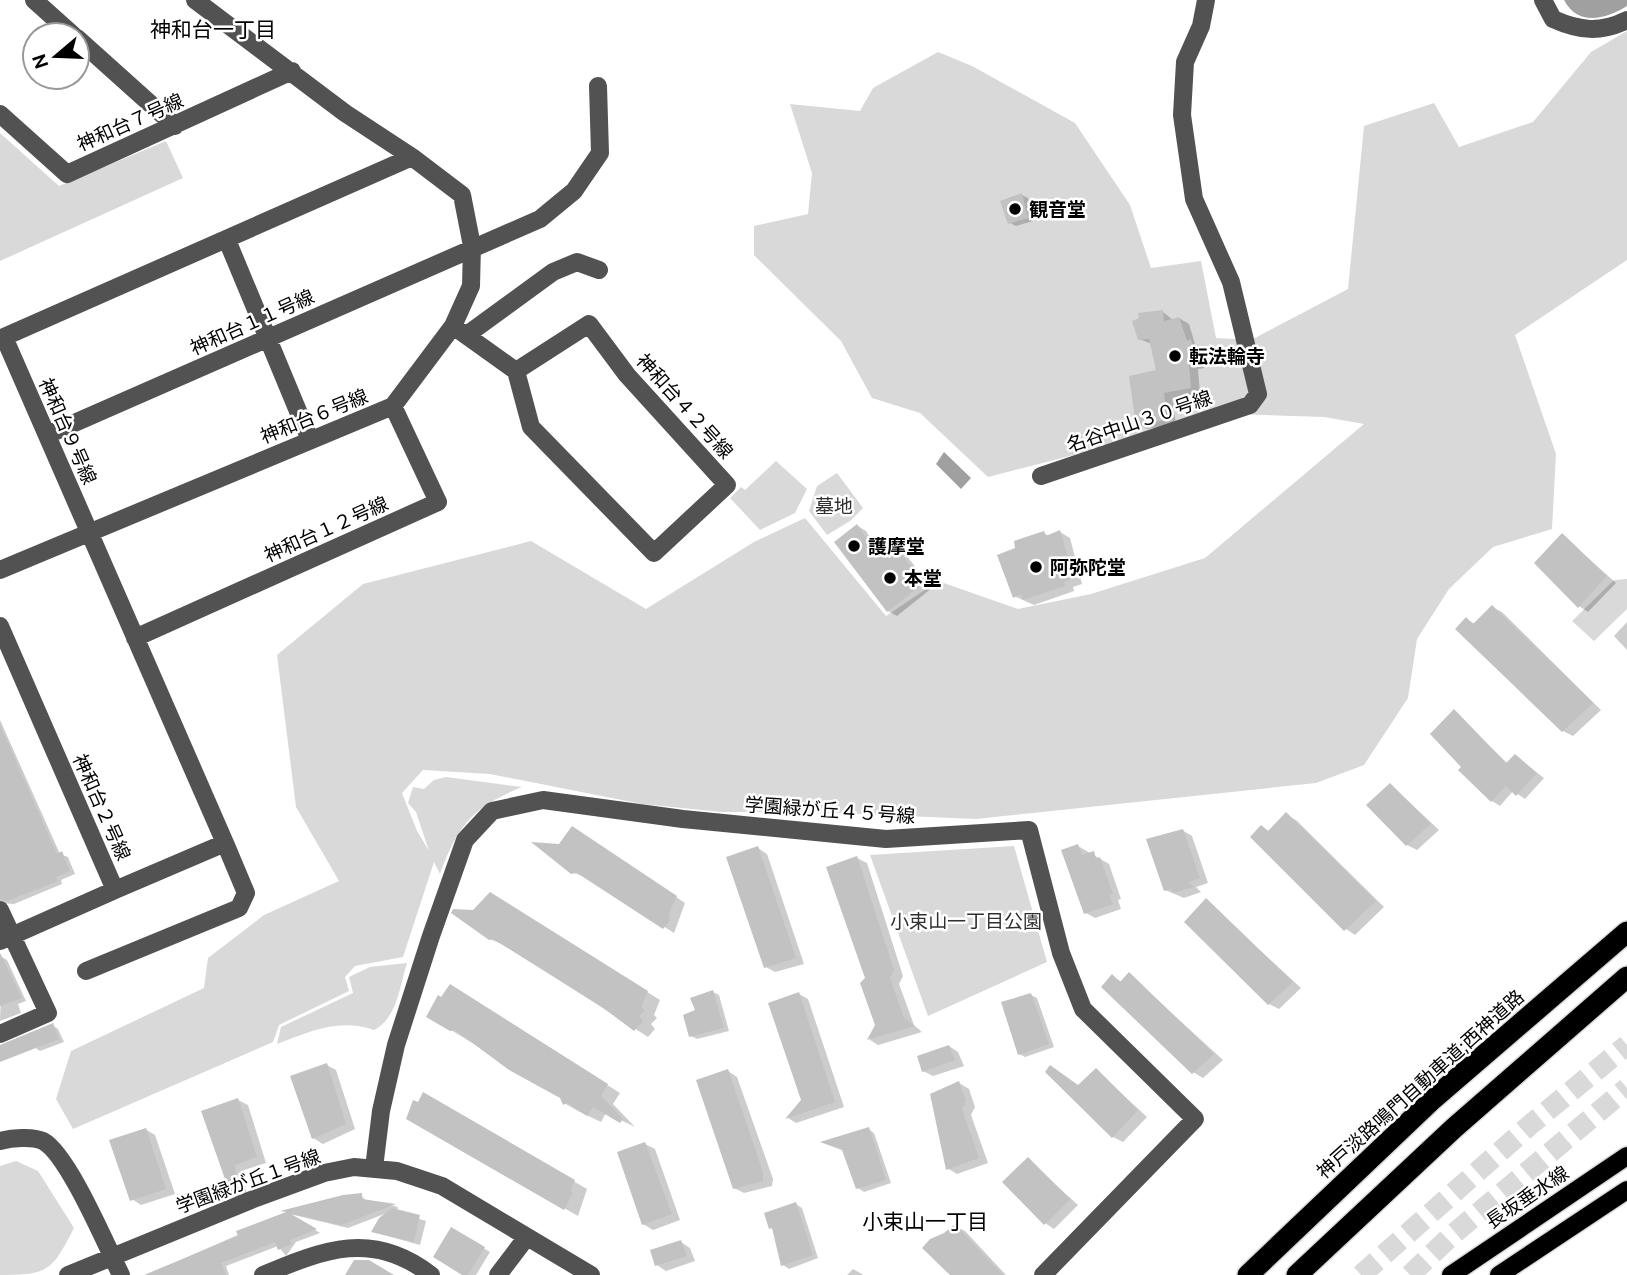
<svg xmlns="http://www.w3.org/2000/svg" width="1627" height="1275" font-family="Ubuntu,'Noto Sans JP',sans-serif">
<rect width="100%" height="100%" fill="#fff"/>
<!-- green -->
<path fill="#d9d9d9" d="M1627,31v229l-112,75 41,119 -4,75 -59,18 -44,42 -32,50 -9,59 -44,67 -48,18 -340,36 -165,-7h-89l-80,-8 -152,-30 -67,-4 -21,23 15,38 12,20 -13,-39 -8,-9 5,-16 11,2 10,-9 12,-3 76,10c-49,20 -64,37 -82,87l-6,-12 -31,95 -48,9 -10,11 4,14 -70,34 -6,17 -200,87 -17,-30 15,-48 133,-63 4,-30 56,-43 75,-34 -43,-74 -19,-152 86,-71 168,-43 115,68 108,-67 51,-24 81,98 52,-35 80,28 73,-15 114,-36 159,-134 -40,-7 -90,-3 -246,63 -68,-64 -48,-15 -31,-57 -87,-86v-29l54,-12 4,-41 -22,-69 70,7 13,-23 65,-36 34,14 103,57 55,82 21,63 50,-7 15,77 35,2 97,-51 16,-163 70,-23 25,44 74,-25 58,-70z
M0,133l59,53 107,-45 17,37 -183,83z
M776,461l31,28 -12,24 -35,17 -30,-32 11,-11 4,3z
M837,473l26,35 -13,13 -23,14 -18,-24 8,-25z
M1627,579v30l-33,32 -22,-20 42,-41z
M1014,846l33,116 -119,54 -58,-161z
M407,963c-7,22 -10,56 -33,67 -36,-12 -62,1 -97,14l4,-17 72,-34 -4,-16 21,-10z
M16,1161l22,10 36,57c-22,42 -24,47 -74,47v-109z"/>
<!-- water -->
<path fill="#a0a0a0" d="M1564,0h63v6c-21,13 -49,21 -63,-6z
M944,452l27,26 -10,11 -25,-25z"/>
<!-- shadow -->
<path fill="#0003" d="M1022,195l6,3 5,23 -17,5 -6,-3z
M1163,312l10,8 6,-2 10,6 6,20 6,3 4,21 -7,1 2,24 -28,5 4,26 -29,5 -10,-6 21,-52 -6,-27 -13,-5z
M858,526l8,5 15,24 12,-10 9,5 30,38 -35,28 -9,-5z
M1060,532l10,6 12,46 -9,3 1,4 -40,14 -20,-9 30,-63 5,3z
M1562,535l54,48 -28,29 -9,-6z
M1492,607l10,5 99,98 -28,26 -10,-5 -97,-112 9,5z
M1627,622v28l-13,-14z
M1454,711l54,53 7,-8 29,22 -19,21 -12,-8 -13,15 -8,-5 -29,-34z
M0,720l60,134 8,3 7,17 -14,6 1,4 -48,20 -14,-1z
M1391,785l48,45 -22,20 -10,-5z
M1286,815l10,5 88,87 -29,28 -9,-6 -84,-102 8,5z
M1182,830l10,6 16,47 -12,4 5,5 -17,6 -19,-8z
M582,834l103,69 -11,30 -87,-55 -15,-6 -12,-26z
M1078,846l31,18 12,35 -3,1 3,9 -26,9 -9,-5z
M758,848l9,6 37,110 -29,8 -9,-5z
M857,858l10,5 36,113 -4,8 15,41 8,7 -44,13 -8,-5 7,-15 -10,-47z
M503,901l157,99 -6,15 3,3 -6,6 4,5 -7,8 -142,-91 -16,-7 -16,-27z
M1206,901l95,87 -22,21 -10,-5z
M2,957l5,3 19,41 -8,3 3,9 -21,8z
M1129,974l94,86 -20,18 -10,-6 -81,-96 10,6z
M713,992l6,3 10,36 -32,8 -6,-3 6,-25z
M463,994l157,99 -7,11 22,23 -29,-14 -5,9 -23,-11 -14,-8 -3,-6 -133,-81z
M799,994l9,5 36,108 -48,16 -8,-5 15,-17z
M1031,995l6,3 17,49 -29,10 -6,-3z
M52,1025l6,4 6,13 -24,9 -6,-4z
M949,1046l9,6 6,14 -31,10 -10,-5z
M327,1065l9,5 19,59 -32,15 -10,-6z
M1096,1070l51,47 -24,25 -10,-5 -34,-51z
M728,1071l9,6 36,102 -1,7 -28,7 -10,-5z
M959,1083l10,6 6,18 -4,8 17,48 -31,11 -10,-6z
M424,1094l163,95 -9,27 -170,-98z
M238,1100l10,5 18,58 -22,7 3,28 -5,2 -10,-5z
M145,1129l10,6 20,59 -34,11 -9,-6z
M868,1129l6,4 17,50 -27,9 -6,-4 -13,-38z
M645,1144l10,5 25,71 -27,10 -10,-6z
M1028,1160l50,45 -24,24 -9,-6z
M361,1195l6,7 28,4 4,2 -6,3 33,10 -6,24 -47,-13 14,-19 -39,15 -58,-14 30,19 -24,9 -10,14 -8,-10 -52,20 3,9h-83l142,-62 -3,-1z
M796,1204l6,4 16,50 -29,11 -6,-4 -9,-35 -3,-2z
M955,1226l10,5 41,44h-55l-6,-40z
M452,1229l38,23 -14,23h-11z
M681,1242l9,6 5,13 -29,10 -9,-6z
M853,1269l9,5 1,1h-16z"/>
<!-- building -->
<path fill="#c2c2c2" d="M1022,193l6,25 -20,6 -8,-23z
M1163,310l1,11 15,-4 8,24 4,-2 5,24 -7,1 2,24 -27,5 3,27 -31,5 -7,-49 27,-6 -7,-31 -11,1 -6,-19 7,-3 -1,-5z
M857,524l20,31 16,-12 31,40 -37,29 -53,-70z
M1060,530l14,48 -10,4 1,4 -42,14 -2,-6 -8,4 -16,-43 18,-7 -1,-7 30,-10 2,5z
M1562,533l45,43 -29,32 -44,-45z
M1492,605l101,98 -31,29 -107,-103 11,-12 7,7z
M1454,709l52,54 9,-9 22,19 -21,23 -10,-10 -15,16 -33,-32 3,-3 -31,-33z
M0,725l57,129 5,-3 8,20 -14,6 2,4 -51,20 -7,-2z
M1390,783l41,41 -25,22 -40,-41z
M1286,812l90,89 -32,30 -94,-94 11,-12 7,6z
M572,826l105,70 -8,17 1,7 -7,9 -86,-56 -6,1 -40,-32 28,2z
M1183,829l17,49 -11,4 5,5 -21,6 -2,-4 -7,2 -18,-52z
M1078,844l4,11 12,-4 2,8 4,-2 13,37 -4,1 4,9 -29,10 -23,-64z
M758,846l38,112 -32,10 -38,-111z
M857,856l37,114 -4,8 14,40 11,8 -48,14 8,-15 -15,-42 5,-5 -39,-111z
M490,892l158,99 -7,16 4,3 -6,6 4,5 -9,10 -32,-24 -109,-68 -4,1 -38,-27 2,-4 20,1z
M1206,898l87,84 -25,23 -84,-83z
M0,953l22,45 -22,8z
M1129,972l85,82 -22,20 -91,-87 11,-13 8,8z
M450,984l158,100 -7,12 22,23 -3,4 -27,-16 -6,9 -20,-13 -4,2 -3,-7 -51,-28 -54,-40 -5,1 -24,-14 12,-22 3,2z
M713,990l11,38 -35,9 -6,-22 12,-5 -5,-12z
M799,992l36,110 -50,17 16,-19 -33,-97z
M1031,993l18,51 -31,11 -17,-53z
M53,1023l6,16 -59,23v-17z
M949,1045l6,15 -33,12 -5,-16z
M327,1063l19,61 -34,15 -22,-63z
M1050,1065l28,20 18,-17 42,42 -26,28 -67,-66z
M728,1069l35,103v9l-30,8 -37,-109z
M959,1081l7,20 -4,8 17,49 -33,12 -16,-76z
M423,1092l152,88 -5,11 3,2 -9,17 -158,-91 7,-19 5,2z
M238,1098l19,59 -22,8 3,28 -7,3 -30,-85z
M869,1127l17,53 -30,9 -14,-39 -22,-8z
M146,1128l20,61 -36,12 -21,-61z
M645,1142l27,72 -30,11 -25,-73z
M1028,1157l42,42 -26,26 -42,-43z
M362,1193v6l34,5 -55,21 -50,-11 26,15 -27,11 2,4 -14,6 -3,-8 -54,21 5,12h-82l94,-39 -2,-5 50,-19 -6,-1 63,-16z
M796,1202l17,53 -32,11 -9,-38 -3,1 -5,-16z
M392,1208l28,7 -6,27 -43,-10 8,-14z
M955,1224l48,51h-53l-28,-27 8,-9 14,-6z
M451,1227l34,20 -17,28h-6l-29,-18z
M681,1240l6,16 -32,10 -5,-16z
M354,1260h15l25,15h-49z"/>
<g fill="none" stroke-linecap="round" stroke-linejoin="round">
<!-- highway-tunnel -->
<path stroke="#d9d9d9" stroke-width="21" stroke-dasharray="21 10" stroke-linecap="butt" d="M1361,1275l169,-150 97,-80
M1410,1275l41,-39 176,-148"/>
<!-- major casing -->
<g stroke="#dbdbdb" stroke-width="21">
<path id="major" d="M1451,1275l176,-119
M1499,1275l128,-85"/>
</g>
<!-- highway casing -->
<g stroke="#dbdbdb" stroke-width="24">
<path id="highway" d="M1248,1275l185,-176 194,-167
M1297,1275l157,-147 173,-151"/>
</g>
<!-- minor -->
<path stroke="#525252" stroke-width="18" d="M34,0l39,35
M1543,0l10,19c27,12 47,14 74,1
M77,38l98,88
M0,114l67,60 225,-103
M227,240l83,200
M453,326l63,45 73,-47 38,51 100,110 -73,68 -123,-126 -15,-56
M468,334l85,-62 24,-10 22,8
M47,435l493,-216 34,-28 26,-38 -2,-67
M1041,476l209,-71 8,-11 -27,-112 -37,-83 -12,-84 3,-53 16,-36 5,-26
M0,570l393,-164 60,-80 18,-40 1,-40 -10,-51 -50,-38 -67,-44 -150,-113
M0,626l115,264 -115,51
M135,638l303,-136 -45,-96
M115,890l110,-47 -221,-506 408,-180
M0,910l48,103 -48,21
M86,971l153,-63 7,-15 -21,-50
M0,1141c11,-3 32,-5 43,0 25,13 64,106 78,134
M374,1168l7,-57 15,-66 35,-109 34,-96 27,-29 51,-11 140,19 203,20 143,-9 32,123 22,56 112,110 -152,156
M68,1275l188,-77 68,-25 30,-6 43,4 45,15 149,89
M263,1275c62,-26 110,-45 168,0
M498,1275l28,-37"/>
<!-- major -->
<use href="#major" stroke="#000" stroke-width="18"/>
<!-- highway -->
<use href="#highway" stroke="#000" stroke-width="21"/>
</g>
<!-- markers -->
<g fill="#000" stroke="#fff" stroke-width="2.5">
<circle cx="1015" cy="209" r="7"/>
<circle cx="1175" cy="356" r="7"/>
<circle cx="854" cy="546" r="7"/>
<circle cx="1036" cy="567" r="7"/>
<circle cx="890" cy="578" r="7"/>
</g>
<g text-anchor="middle" stroke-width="5" stroke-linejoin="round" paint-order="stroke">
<!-- street labels -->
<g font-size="19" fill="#000" stroke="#fff">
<text transform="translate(130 122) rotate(-24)" y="7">神和台７号線</text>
<text transform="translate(252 322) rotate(-24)" y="7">神和台１１号線</text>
<text transform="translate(685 406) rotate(48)" y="7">神和台４２号線</text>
<text transform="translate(314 416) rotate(-22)" y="7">神和台６号線</text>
<text transform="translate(1139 421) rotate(-19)" y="7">名谷中山３０号線</text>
<text transform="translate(68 431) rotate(66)" y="7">神和台９号線</text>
<text transform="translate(326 529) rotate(-24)" y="7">神和台１２号線</text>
<text transform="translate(102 807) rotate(66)" y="7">神和台２号線</text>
<text transform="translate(830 810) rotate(4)" y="7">学園緑が丘４５号線</text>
<text transform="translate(1420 1084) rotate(-42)" y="7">神戸淡路鳴門自動車道;西神道路</text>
<text transform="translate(248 1181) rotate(-20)" y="7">学園緑が丘１号線</text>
<text transform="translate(1527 1197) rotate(-34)" y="7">長坂垂水線</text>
</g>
<!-- poi labels -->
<g font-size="19" font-weight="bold" fill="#000" stroke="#fff" text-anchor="start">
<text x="1029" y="216">観音堂</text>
<text x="1189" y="363">転法輪寺</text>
<text x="868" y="553">護摩堂</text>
<text x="1050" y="574">阿弥陀堂</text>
<text x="904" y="585">本堂</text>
</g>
<!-- park labels -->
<g font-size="19" fill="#303030" stroke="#fff">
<text x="834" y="513">墓地</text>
<text x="966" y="928">小束山一丁目公園</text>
</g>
<!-- neighbourhood labels -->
<g font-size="21" fill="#000" stroke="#fff">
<text x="213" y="37">神和台一丁目</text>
<text x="925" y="1229">小束山一丁目</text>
</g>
</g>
<!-- north arrow -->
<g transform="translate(56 56) rotate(251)"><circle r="33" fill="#ffffff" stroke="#999999" stroke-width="2"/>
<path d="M0-5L12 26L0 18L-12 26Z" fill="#000000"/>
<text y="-10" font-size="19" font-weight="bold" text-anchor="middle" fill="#000000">N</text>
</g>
</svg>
